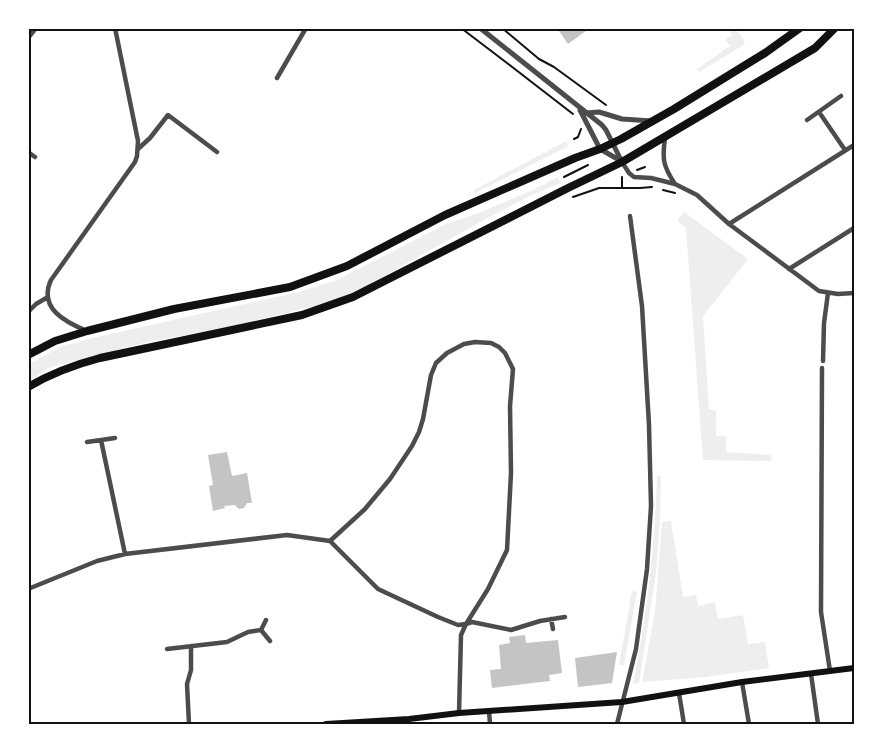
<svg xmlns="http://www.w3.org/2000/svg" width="883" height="753" font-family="'Fira Sans',sans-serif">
<rect width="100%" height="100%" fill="#fff"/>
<!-- green -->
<path fill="#eee" d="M728,29h7l7,8 3,7 -46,28 -2,-3 33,-23 -5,-6 7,-5z
M566,141l3,5 -94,47 -1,-3z
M558,177l3,6 -31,13 -46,24 -125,70 -36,14 -85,21 -94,18 -93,24 -22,14v-17l31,-17 28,-8 211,-47 38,-12 109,-56 30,-10 57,-24z
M684,212l64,47 -45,57 6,93 7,2v25h10v16l45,3v6l-68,-1 -17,-232 -9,-8z
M657,476h4l-1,43 -4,54 -17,110 -6,1c14,-69 22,-138 24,-208z
M671,521l12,76 13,-2 2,11 17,-4 3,17 25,-4 5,29 17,-2 4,26 -63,9 -64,5 13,-70 7,-90z
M632,591l5,1 -13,73h-5z"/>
<!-- building -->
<path fill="#c4c4c4" d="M557,28h33l-22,16z
M227,452l5,24 15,-3 5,30h-5l-3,5 -5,1 -4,-4 -11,1 1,2 -12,3 -4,-25 4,-1 -5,-30z
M525,635l1,8 32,-3 4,33 -13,2 1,6 -58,7 -2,-18 11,-1 -2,-24 11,-2 -1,-6z
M617,652l-5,31 -34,4 -3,-29z"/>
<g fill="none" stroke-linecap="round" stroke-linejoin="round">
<!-- path -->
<path stroke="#111" stroke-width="2" d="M461,28l46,35 66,51
M502,28l37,31 15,8 52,38
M574,139l4,-2 3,-8
M637,170l8,-3
M564,177l24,-12
M622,177v11
M663,190l12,3
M573,197l26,-9h41l12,-1"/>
<!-- minor -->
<path stroke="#4c4c4c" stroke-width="4.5" d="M28,38l8,-10
M277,78l29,-50
M819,112l26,38
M807,120l34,-24
M665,138c-3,21 -2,28 10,46
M138,149l12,-11 18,-23 49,37
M28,152l7,5
M622,162l7,11 5,4 17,1 24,6 22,11 32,29 90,67 19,3 16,-1
M729,224l125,-79
M789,269l65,-41
M28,312l8,-8 12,-7
M87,331c-22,-9 -49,-23 -36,-51l84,-118 2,-6 1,-15 -23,-113
M823,361l1,-38 4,-30
M822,368l-1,244 9,59
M101,440l24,114
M87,442l28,-4
M28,589l69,-28 28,-7 162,-19 43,6 48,48 60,28 20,8 8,-1 22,-35 19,-39 4,-77 -1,-67 3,-37 -8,-16 -6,-6 -8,-4 -16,-1 -11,2 -17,9 -11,10 -5,12 -8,44 -4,13 -7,14 -22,33 -25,30 -35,32
M551,619l2,10
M266,620l-5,10 9,11
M167,649l60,-7 21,-10 13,-2
M811,674l7,50
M742,682l7,42
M679,693l5,31
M489,711l1,13
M459,713l2,-78 5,-11 6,-2 39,8 29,-9 25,-4
M189,724l-2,-40 4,-14v-24
M617,724l19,-75 11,-80 4,-63 -2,-81 -7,-119 -12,-90"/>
<!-- tertiary -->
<path stroke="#4c4c4c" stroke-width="5" d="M480,28l122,97 4,5 16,32
M580,110l20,39 21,12
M586,113l13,-1 23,7 30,2"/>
<!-- secondary -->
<path stroke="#111" stroke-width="6" d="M326,724l83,-5 50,-6 163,-11 120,-20 112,-14"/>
<!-- trunk -->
<path stroke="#111" stroke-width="8" d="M28,355l27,-14 32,-10 87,-22 116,-22 57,-21 98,-51 130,-57 25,-9 21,-10 53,-30 91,-56 35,-25
M28,387c24,-14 45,-22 72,-29l202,-43 51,-18 215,-109 54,-26 193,-114 20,-20"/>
</g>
<!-- border -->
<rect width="883" height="753" fill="none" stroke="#ffffff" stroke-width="60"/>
<rect x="30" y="30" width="823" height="693" fill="none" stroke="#111" stroke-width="2"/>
</svg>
